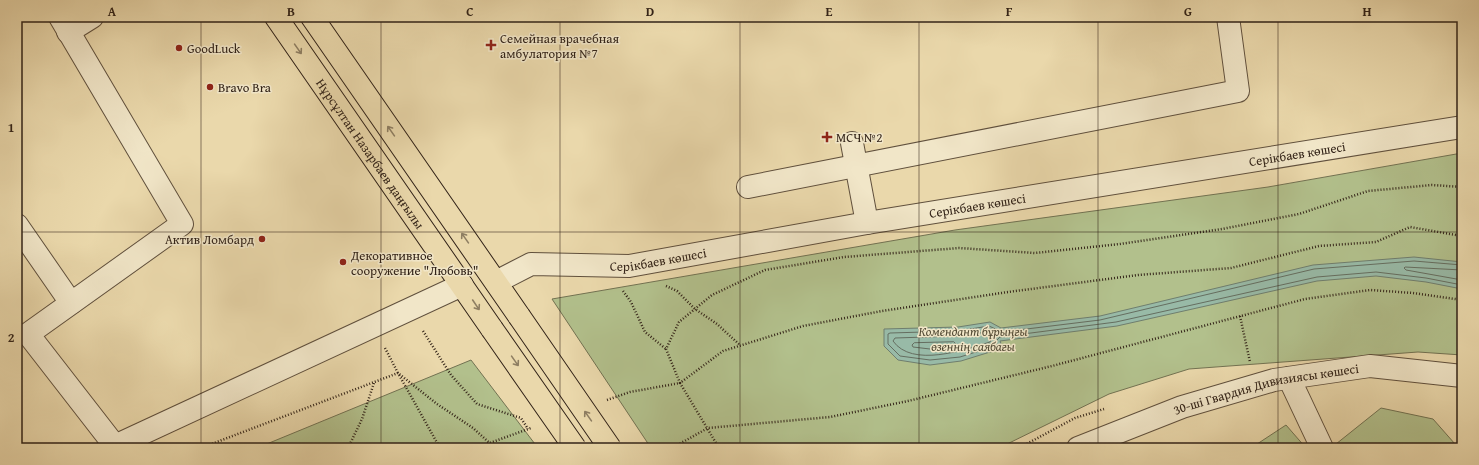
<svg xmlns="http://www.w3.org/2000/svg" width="1479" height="465" font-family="'Gentium Book Plus',serif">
<rect width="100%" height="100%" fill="#ead8ab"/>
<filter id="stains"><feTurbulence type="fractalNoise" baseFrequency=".005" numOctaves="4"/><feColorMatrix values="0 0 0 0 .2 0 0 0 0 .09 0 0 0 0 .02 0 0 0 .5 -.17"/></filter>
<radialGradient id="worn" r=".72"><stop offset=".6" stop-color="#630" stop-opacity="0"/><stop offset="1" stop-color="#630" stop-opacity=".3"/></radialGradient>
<!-- green -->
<path fill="#b2c08c" stroke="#727252" d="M1462,153v202l-44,-3 -229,17 -80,25 -110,54h-348l-99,-149 403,-69 313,-43z
M471,360l67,88h-281z
M1381,408l52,11 22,25 7,1v3h-131z
M1286,425l20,23h-55z"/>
<!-- water -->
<path fill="#98baa7" stroke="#6f7e6e" d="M1414,257l48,5v27l-36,-7 -50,-6 -59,5 -200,45 -117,15 3,7 -42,13 -31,4 -32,-5 -14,-14v-17l74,-2 32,-5 11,6 99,-12 213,-51z"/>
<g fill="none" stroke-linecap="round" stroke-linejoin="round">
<!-- shore -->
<path stroke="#656e60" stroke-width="1" d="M1462,265l-48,-4 -100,8 -214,51 -98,12 -13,-6 -31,5 -68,2 -2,1v10l12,12 30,4 30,-3 35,-11 2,-6 3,-3 116,-15 201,-45 59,-5 50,6 36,7
M1462,270l-57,-3 -1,1 2,2 56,10
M988,332l5,3 -3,7c-26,8 -78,26 -97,-1l2,-3 63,-2z
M954,342l2,2 -1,2 -25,3 -17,-2 -1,-2 2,-2z"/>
<!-- minor casing -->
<g stroke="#60503d" stroke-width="24">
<g id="minor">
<path d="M60,17l122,207 -154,110 87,112 347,-161"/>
<path d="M68,32l24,-15"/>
<path d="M852,143l15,80"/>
<path d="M748,187l490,-96 -10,-74"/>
<path d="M17,225l54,78"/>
<path id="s1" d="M496,282l35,-18 98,2 238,-43 595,-96"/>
<path d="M1289,378l33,70"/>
<path id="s2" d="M1078,448l104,-41 92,-27 96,-14 92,10"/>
</g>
</g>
<!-- major casing -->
<g stroke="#322318" stroke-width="24">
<g id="major">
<path id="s3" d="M276,17l216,312"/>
<path d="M312,17l207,299"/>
</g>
</g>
<!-- path -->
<path stroke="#322318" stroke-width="2.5" stroke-dasharray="1 2" stroke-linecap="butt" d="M666,286l11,5 18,18 22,15 23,21
M623,291l8,11 14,30 21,17
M1240,316l10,46
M423,331l28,44 26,29 44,14 7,11
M385,348l13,25 39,31 36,24 22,20
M607,400l23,-8 50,-9 -14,-34 13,-27 33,-27 53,-25 79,-13 115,-9 76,5 85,-9 102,-15 77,-15 69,-23 64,-6 30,2
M201,448l197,-75 42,75
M348,448l14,-29 12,-36
M476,448l55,-20
M672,448l36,-20 122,-11 78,-16 144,-35 253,-67 65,-9 43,3 49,7
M719,448l-39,-65 43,-32 80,-25 79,-15 126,-19 130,-17 93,-7 88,-22 57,-4 34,-15 52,9
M1019,448l56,-30 29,-9"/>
<!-- minor -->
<use href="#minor" stroke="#f1e6c8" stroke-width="22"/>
<!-- major -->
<use href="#major" stroke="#ead8ab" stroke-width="22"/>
<!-- major-bridge casing -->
<g stroke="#322318" stroke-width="24" stroke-linecap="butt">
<path id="major-bridge" d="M519,316l91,132
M492,329l83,119"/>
</g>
<!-- major-bridge -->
<use href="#major-bridge" stroke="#ead8ab" stroke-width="22"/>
</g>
<!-- one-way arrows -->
<defs><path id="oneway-shaft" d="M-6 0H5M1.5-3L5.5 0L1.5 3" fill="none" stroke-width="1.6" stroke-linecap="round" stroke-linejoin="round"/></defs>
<g stroke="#8e7e62">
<use href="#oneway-shaft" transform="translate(298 49) rotate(55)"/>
<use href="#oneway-shaft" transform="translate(391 131) rotate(-125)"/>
<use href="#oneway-shaft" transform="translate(465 238) rotate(-125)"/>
<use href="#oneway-shaft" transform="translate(476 305) rotate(56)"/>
<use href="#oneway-shaft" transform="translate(515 361) rotate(55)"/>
<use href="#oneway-shaft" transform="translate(588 416) rotate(-125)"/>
</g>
<!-- grid -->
<path fill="none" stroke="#322318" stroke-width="1" stroke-opacity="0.55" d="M201,17v431M381,17v431M560,17v431M740,17v431M919,17v431M1098,17v431M1278,17v431M17,232h1445"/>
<!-- markers -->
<g fill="#8f2418" stroke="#f1e6c8" stroke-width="1.5">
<path d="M489 39h4v4h4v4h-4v4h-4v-4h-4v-4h4z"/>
<circle cx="179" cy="48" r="4"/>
<circle cx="210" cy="87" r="4"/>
<path d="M825 131h4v4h4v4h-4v4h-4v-4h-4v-4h4z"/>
<circle cx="262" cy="239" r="4"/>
<circle cx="343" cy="262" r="4"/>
</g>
<g text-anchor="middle" stroke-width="3" stroke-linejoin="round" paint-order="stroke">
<!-- poi labels -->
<g font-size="13" fill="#322318" stroke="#f1e6c8" text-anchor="start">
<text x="500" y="43">Семейная врачебная<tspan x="500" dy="15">амбулатория №7</tspan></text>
<text x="187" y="53">GoodLuck</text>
<text x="218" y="92">Bravo Bra</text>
<text x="836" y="142">МСЧ №2</text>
<text x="254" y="244" text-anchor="end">Актив Ломбард</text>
<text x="351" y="260">Декоративное<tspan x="351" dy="15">сооружение "Любовь"</tspan></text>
</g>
<!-- street labels -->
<g font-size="13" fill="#322318" stroke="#f1e6c8">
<text dy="5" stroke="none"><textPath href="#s3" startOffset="166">Нұрсұлтан Назарбаев даңғылы</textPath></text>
<text dy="5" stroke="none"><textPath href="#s1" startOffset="815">Серікбаев көшесі</textPath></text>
<text dy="5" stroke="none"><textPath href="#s1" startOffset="491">Серікбаев көшесі</textPath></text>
<text dy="5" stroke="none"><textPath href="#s1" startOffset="167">Серікбаев көшесі</textPath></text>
<text dy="5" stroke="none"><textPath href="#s2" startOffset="198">30-ші Гвардия Дивизиясы көшесі</textPath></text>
</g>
<!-- park labels -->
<g font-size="13" font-style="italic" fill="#524a35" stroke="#f1e6c8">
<text x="973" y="336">Комендант бұрыңғы<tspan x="973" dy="15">өзеннің саябағы</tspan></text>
</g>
</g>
<!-- margin -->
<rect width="1479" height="465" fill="none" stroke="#ead8ab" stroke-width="44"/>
<rect x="22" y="22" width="1435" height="421" fill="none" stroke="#322318" stroke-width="1.5"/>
<g font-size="13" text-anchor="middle" font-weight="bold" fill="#322318">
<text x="112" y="16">A</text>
<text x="291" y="16">B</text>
<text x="470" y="16">C</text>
<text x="650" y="16">D</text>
<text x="829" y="16">E</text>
<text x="1009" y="16">F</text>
<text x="1188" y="16">G</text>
<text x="1367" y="16">H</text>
<text x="11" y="132">1</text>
<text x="11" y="342">2</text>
</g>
<rect width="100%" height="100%" filter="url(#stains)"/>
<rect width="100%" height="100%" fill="url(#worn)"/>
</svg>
